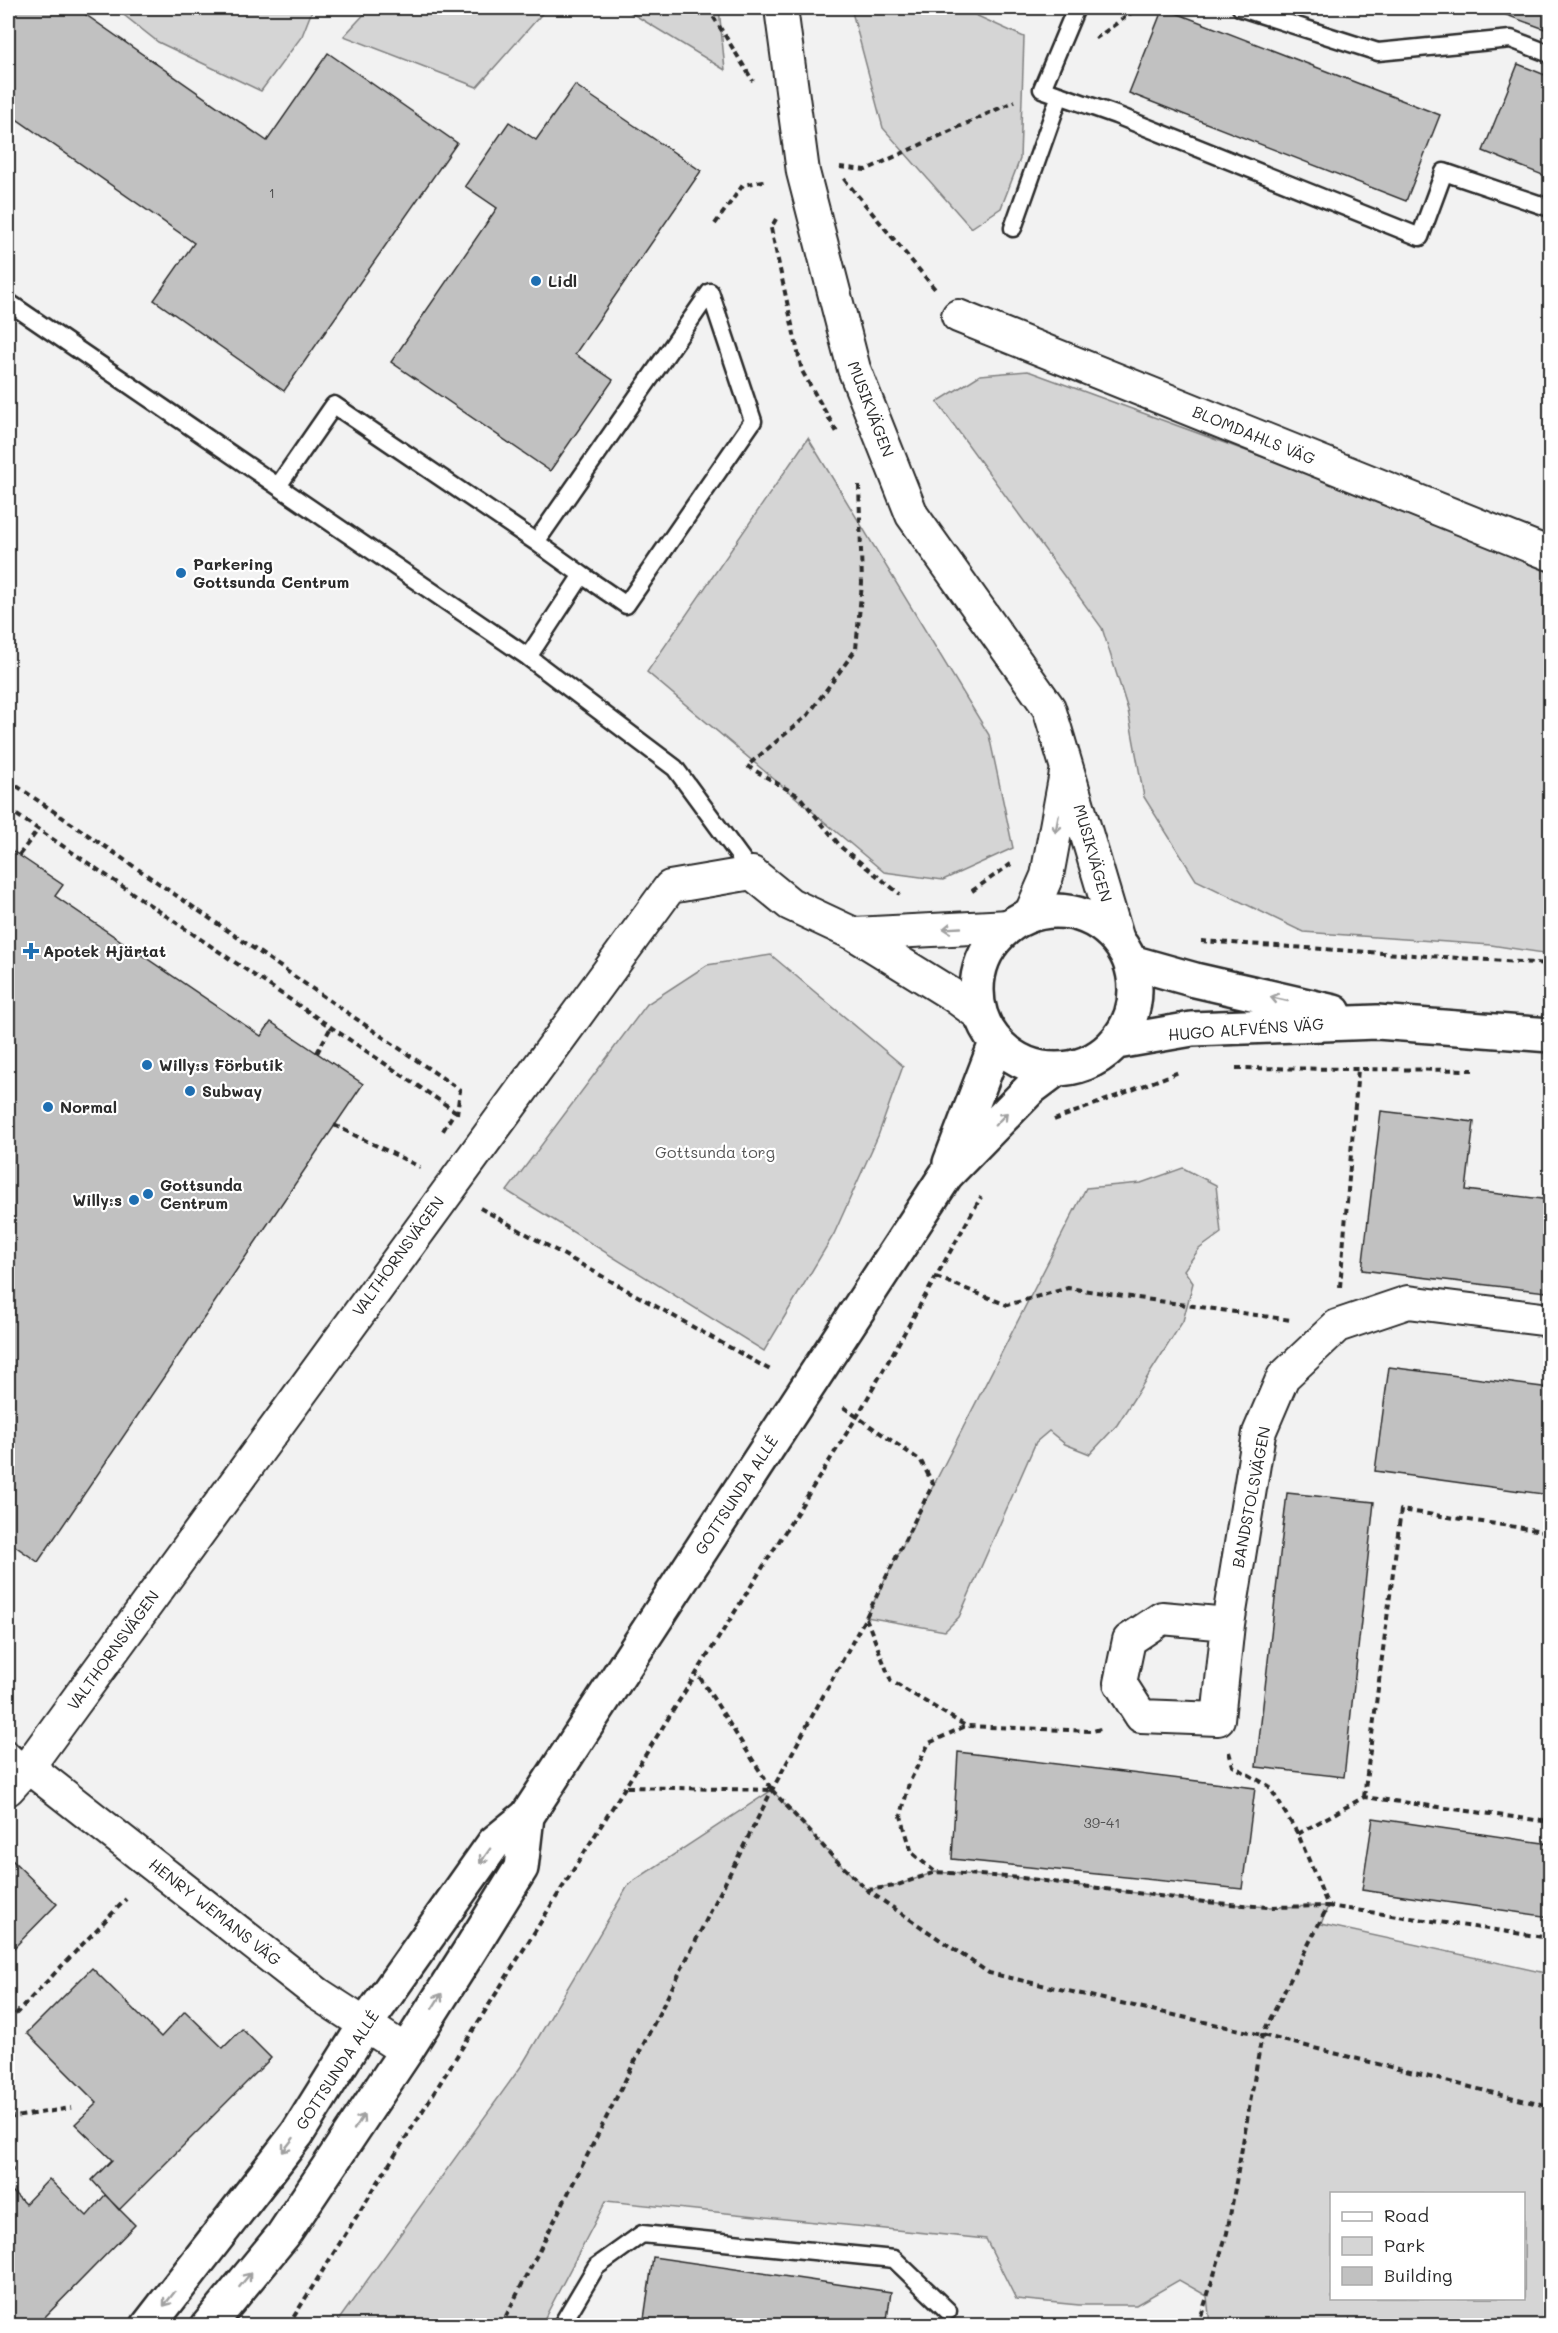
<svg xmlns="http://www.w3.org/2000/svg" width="1558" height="2333" font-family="Mali,sans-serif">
<rect width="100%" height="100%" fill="#f2f2f2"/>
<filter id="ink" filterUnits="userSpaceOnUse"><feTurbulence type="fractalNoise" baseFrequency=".0167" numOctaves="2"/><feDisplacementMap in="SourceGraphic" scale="12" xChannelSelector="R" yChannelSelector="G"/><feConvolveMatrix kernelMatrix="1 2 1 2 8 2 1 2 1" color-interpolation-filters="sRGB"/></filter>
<g filter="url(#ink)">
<!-- green -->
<path fill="#d5d5d5" stroke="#808080" stroke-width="1.5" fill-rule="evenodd" d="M115,8h198l-11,28 -41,55 -103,-49z
M370,8h177l-70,79 -133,-51z
M623,8h96l6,62z
M851,8h109l64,29 -4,122 -19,49 -30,20 -88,-100z
M1028,371l522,191v392l-59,-9 -188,-13 -107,-52 -52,-83 -16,-87 -26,-82 -165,-226 43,-27z
M808,438l181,297 24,113 -70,32 -59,-8 -237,-200z
M771,955l132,111 -25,70 -44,98 -70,117 -257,-160 140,-187 60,-39z
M1183,1168l33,17 5,48 -22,16 -15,21 9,13 -10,38 -66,104 -27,29 -25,-10 -16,-13 -13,11 -77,175 -14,14 -79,-14 220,-429 55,-5z
M772,1790l61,67 34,33 28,-4 40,-14 87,6 183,24 63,5 60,-1 -7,18 229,50v351h-340l-3,-29 -28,-16 -43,25h-57l-63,-6 -30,-60 -380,-38 -65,124h-206l187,-260 107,-181zM1332,2194h192v104h-192z"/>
<!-- building -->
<path fill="#c1c1c1" stroke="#2b2b2b" stroke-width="1.5" d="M8,8h68l191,133 61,-88 129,90 -173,248 -130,-91 40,-57 -186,-130z
M1163,8l277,107 -34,86 -277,-108z
M1494,8h56v23l-57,-21z
M1518,64l32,13v101l-67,-27z
M575,85l126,86 -126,183 38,26 -63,91 -159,-109 106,-154 -32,-22 44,-64 27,18z
M8,848l55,37 -8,11 206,140 10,-14 92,62 -325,478 -30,-21z
M1381,1111l93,11 -8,68 84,10v53l-4,39 -184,-22z
M1389,1367l161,21v107l-175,-24z
M1287,1493l87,9 -30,275 -88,-10z
M958,1752l297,36 -13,101 -290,-30z
M1373,1818l177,26v73l-188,-27z
M8,1856l49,48 -49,50z
M92,1968l69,69 24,-26 38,37 19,-19 29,29 -152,152 -27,-30 20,-20 -37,-36 22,-21 -70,-70z
M49,2179l38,37 18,-21 30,30 -99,101h-28v-139l17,17z
M653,2257l238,35 -5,34h-243z"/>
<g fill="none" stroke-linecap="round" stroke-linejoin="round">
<!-- service casing -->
<g stroke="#2b2b2b" stroke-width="21">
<path id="service" d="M1076,8l-34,81 74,26 304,122 24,-65 106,36
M1241,8l137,44 133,-13 39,15
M1013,228l47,-133
M8,302l520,355 147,111 77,105
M278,486l56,-81 202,137 174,-250 43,129 -127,184 -44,-30 -54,82
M536,542l46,33
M8,1749l20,18
M561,2326l35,-59 46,-33 252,25 54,52"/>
</g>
<!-- minor casing -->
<g stroke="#2b2b2b" stroke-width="36">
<path id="minor" d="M781,8l22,164 51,197 58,146 137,193 69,232
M958,316l592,238
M1030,915l17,-39 19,-103
M854,934l156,-8
M1228,1624l-66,-6 -33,22 -9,43 21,33 77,3 10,-95 31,-191 24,-56 54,-51 71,-24 142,18
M28,1767l290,227 88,57
M8,1789l20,-22 642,-880 82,-14 38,31 64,30 100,62 26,19"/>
</g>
<!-- tertiary casing -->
<g stroke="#2b2b2b" stroke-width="38">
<path id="tertiary" d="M977 990a79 79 0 1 1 158 0a79 79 0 1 1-158 0Z
M1131,962l64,18 139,32
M1117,1042l75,-13 185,-7 173,13
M950,1163l46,-120
M148,2326l149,-192 68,-109 129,-182 33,-27 419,-641 85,-87 24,-18
M208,2326l75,-91 123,-184 66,-104 49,-79 6,-52"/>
</g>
<!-- path -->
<path stroke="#2b2b2b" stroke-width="4" stroke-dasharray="6 4.5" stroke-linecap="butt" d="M708,8l45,73
M1095,39l43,-31
M840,167l26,3 149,-69
M844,179l91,110
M776,219l-5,9 31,143 36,63
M715,224l28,-39 25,-5
M859,485l3,98 -6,66 -48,66 -61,51 52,30 43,52 58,46
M8,780l452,310 -3,24
M8,809l447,302 -14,23
M19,855l19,-25
M972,891l39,-27
M1201,941l349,23
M317,1053l14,-26
M1236,1068l239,2
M1054,1120l125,-48
M334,1125l86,42
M480,1208l292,163
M936,1277l71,28 61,-17 223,32
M1340,1287l18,-218
M866,1618l25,63 75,45
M1229,1752l4,14 36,20 29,48 30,72 222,32
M627,1787l145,3 -75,-117
M772,1790l61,67 34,33 122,83 273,62 288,72
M1364,1797l37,-287 149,22
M1298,1834l66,-37 186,25
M934,1871l-22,-18 -11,-37 8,-33 20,-40 37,-17 127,5 11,-3
M867,1890l28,-4 40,-14 87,6 183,24 63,5 60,-1 -66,129 -35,198 -29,93
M8,2022l118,-123
M8,2118l63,-10
M8,2125l4,47
M288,2326l570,-911 123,-218
M501,2326l271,-536 94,-173 67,-133 -12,-23 -81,-56"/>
<!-- service -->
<use href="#service" stroke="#fff" stroke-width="16"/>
<!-- minor -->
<use href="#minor" stroke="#fff" stroke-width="32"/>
<!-- tertiary -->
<use href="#tertiary" stroke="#fff" stroke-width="33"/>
</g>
<!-- one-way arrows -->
<defs><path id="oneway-shaft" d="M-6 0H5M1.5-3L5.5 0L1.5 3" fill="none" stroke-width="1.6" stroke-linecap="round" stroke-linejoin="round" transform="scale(1.5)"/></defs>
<g stroke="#a0a0a0">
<use href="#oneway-shaft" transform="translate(1057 824) rotate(101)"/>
<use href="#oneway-shaft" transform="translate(952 928) rotate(177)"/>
<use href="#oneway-shaft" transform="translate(1279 999) rotate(-167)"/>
<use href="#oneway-shaft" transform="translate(1001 1119) rotate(-46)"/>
<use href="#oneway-shaft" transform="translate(485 1856) rotate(125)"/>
<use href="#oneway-shaft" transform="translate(437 2001) rotate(-58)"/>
<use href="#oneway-shaft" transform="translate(359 2122) rotate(-56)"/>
<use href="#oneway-shaft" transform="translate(288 2145) rotate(128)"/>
<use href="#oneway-shaft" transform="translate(245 2280) rotate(-51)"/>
<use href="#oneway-shaft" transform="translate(169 2299) rotate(128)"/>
</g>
</g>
<!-- markers -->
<g fill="#1f6fb2" stroke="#fff" stroke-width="2">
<circle cx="536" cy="281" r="6"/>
<circle cx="181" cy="573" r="6"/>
<path d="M28 942h6v6h6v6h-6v6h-6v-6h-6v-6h6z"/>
<circle cx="147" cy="1065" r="6"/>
<circle cx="190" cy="1091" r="6"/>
<circle cx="48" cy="1107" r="6"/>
<circle cx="148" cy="1194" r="6"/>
<circle cx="134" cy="1200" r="6"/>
</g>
<g text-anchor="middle" stroke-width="4.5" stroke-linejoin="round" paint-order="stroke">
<!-- number labels -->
<g font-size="14" fill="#505050">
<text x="272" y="198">1</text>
<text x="1102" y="1828">39-41</text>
</g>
<!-- poi labels -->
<g font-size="16" font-weight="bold" fill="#2b2b2b" stroke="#fff" text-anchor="start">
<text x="548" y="287">Lidl</text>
<text x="193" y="570">Parkering<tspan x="193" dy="18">Gottsunda Centrum</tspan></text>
<text x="43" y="957">Apotek Hjärtat</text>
<text x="159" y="1071">Willy:s Förbutik</text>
<text x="202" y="1097">Subway</text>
<text x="60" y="1113">Normal</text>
<text x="160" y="1191">Gottsunda<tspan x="160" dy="18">Centrum</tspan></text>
<text x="122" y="1206" text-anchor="end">Willy:s</text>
</g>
<!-- street labels -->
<g font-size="16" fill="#2b2b2b" stroke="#fff">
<text transform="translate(871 409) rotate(69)" y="6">MUSIKVÄGEN</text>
<text transform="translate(1254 435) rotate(22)" y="6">BLOMDAHLS VÄG</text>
<text transform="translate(1093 853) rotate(74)" y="6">MUSIKVÄGEN</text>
<text transform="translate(1246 1029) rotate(-4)" y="6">HUGO ALFVÉNS VÄG</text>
<text transform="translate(398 1256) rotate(-54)" y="6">VALTHORNSVÄGEN</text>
<text transform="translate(736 1495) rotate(-57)" y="6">GOTTSUNDA ALLÉ</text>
<text transform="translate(1251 1497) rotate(-79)" y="6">BANDSTOLSVÄGEN</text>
<text transform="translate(113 1650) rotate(-54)" y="6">VALTHORNSVÄGEN</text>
<text transform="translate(215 1912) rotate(38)" y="6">HENRY WEMANS VÄG</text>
<text transform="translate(337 2070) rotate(-57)" y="6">GOTTSUNDA ALLÉ</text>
</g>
<!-- park labels -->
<g font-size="16" fill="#565656" stroke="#fff">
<text x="715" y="1158">Gottsunda torg</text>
</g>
</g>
<!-- margin -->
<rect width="1558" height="2333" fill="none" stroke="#fff" stroke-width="30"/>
<rect x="15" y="15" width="1528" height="2303" fill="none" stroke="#2b2b2b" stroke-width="2" filter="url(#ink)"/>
<!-- legend -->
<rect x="1330" y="2192" width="195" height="108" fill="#ffffff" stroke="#aaaaaa" stroke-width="1.5"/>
<rect x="1342" y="2212" width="30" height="9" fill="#ffffff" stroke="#aaaaaa" stroke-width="1.5"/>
<text x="1384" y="2222" font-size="18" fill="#2b2b2b">Road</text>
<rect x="1342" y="2237" width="30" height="18" fill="#d5d5d5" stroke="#aaaaaa" stroke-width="1.5"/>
<text x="1384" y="2252" font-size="18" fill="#2b2b2b">Park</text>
<rect x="1342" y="2267" width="30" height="18" fill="#c1c1c1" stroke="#aaaaaa" stroke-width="1.5"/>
<text x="1384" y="2282" font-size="18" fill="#2b2b2b">Building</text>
</svg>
